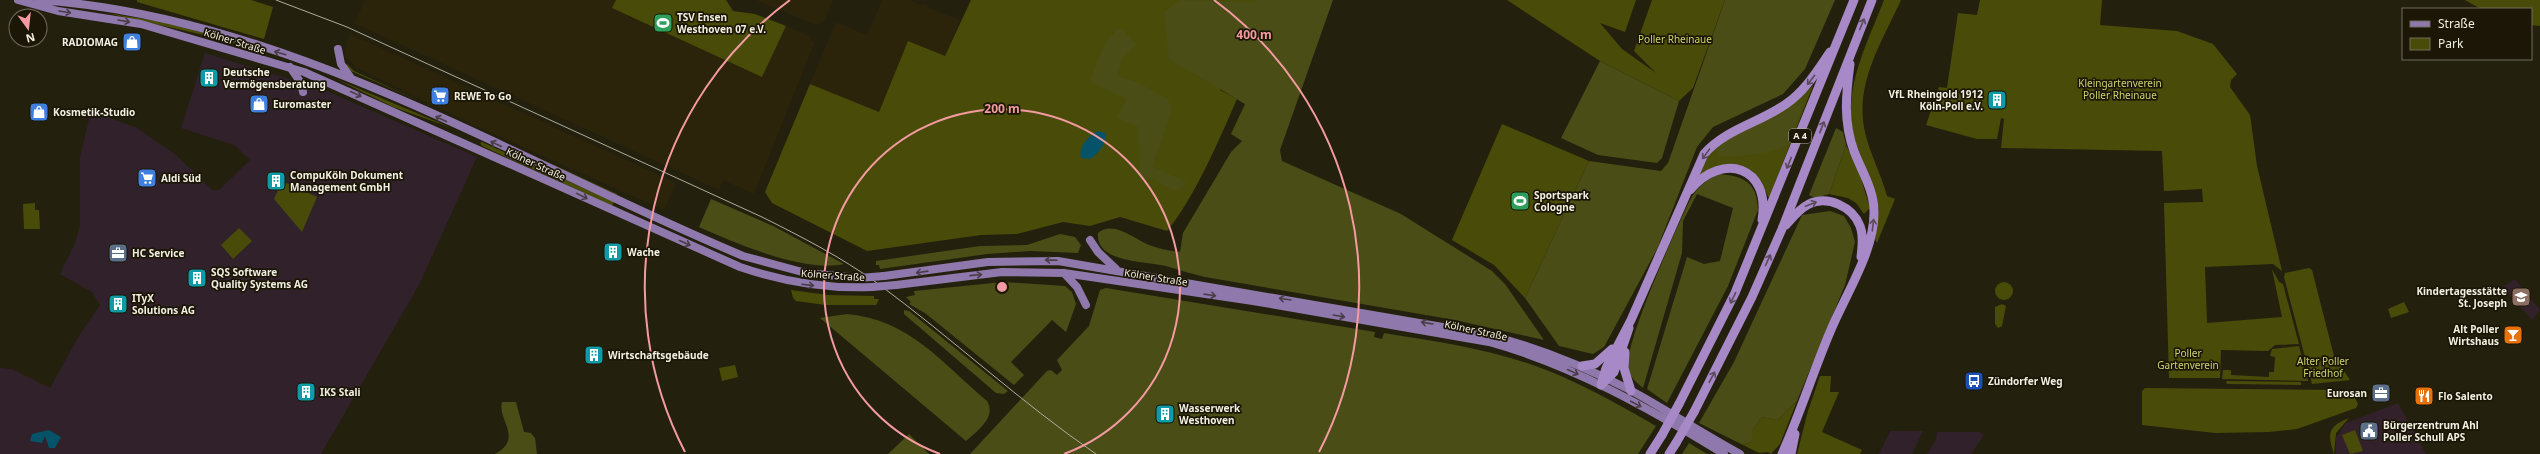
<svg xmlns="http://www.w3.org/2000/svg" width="2540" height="454" font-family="'Noto Sans',sans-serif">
<rect width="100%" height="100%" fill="#24200e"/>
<!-- built -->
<path fill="#2b240b" d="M365,0h251l-4,8 150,69 24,-51 23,10 5,8 -60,150 -31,-14 -4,10 -365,-167z
M756,0h77l-9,21 -8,4z
M882,0h29l8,5 8,-1 1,4 32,12 -15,36 -37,-15 -29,71 -69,-28 26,-62 31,13z
M350,34l326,149 -12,27 -188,-84 -119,-58 -12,-11 1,-14z"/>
<!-- industrial -->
<path fill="#31212b" d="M205,53l117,36 155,68 -58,128 -98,169h-321v-86l12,1 38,19 30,-54 20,-29 -8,-13 -32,-18 15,-31 5,-18v-68l11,-46 46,17 39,27 36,35h7l31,-30 -16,-15 -53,-17z
M1890,431h33l-11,23h-33z
M1937,432h42l5,3 -13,19h-44l9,-15z"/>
<!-- education -->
<path fill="#32212a" d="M2515,279l25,31 -8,10 -29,-33z
M2398,403l28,51h-90v-16l10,-15z"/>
<!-- green -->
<path fill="#494c08" d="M137,0h114l22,7 -9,32 -127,-37z
M616,0h110l7,11 22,3 31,12 -24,51 -150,-69z
M971,0h307l-58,90 17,9c-17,39 -43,100 -70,132l-47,-14 -30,9 -27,-4 -46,12 -36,1 -114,16 -95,-48 -7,-11 45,-108 69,28 29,-71 37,15z
M1507,0h129l-11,32 -25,-9 22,26 34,24 -22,-22 18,-51h73l-32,88 -14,13 -79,-40z
M1884,0h17c-19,42 -47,84 -36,132 5,22 16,42 22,64l8,3 -18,44 -2,-4 4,-29 -2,-10c-6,-22 -17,-42 -23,-64 -12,-47 14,-94 30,-136z
M1980,0h122l-2,25 77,6 36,13 24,30 -6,6 -1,7 20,28 7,51 25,105 -9,-7 -68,3 2,56 75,-6 -10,-48 7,13 4,2 16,60 -24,1 -7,6 -47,-1 -1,28h-51l-5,-175 39,-1 -1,-13 -38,2 -2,-40 -161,-3 3,-29 -3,-1 -4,21h-20l-51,-14 13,-38 8,1 11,-75 19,2z
M2465,0h75v26l-9,-1v-16h-50z
M106,13l65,10 118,36 -81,-23z
M347,64l7,7 63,29 -66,-29 -6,-6z
M336,79l116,49 -59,-21z
M1813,86l-44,112 -10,-19 -29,-15 -7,1 -27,15c6,-12 11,-26 21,-34 31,-23 66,-34 96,-60z
M1502,124l87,37 -64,137 -31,-33 -42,-25z
M484,133l133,61v1z
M482,142l132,60 -2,4 -130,-60 -2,-3z
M1846,145l12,24 12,39 -6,6 -8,-11 -8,-5 -19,-4z
M282,181l35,16 -15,35 -28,-33z
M35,203v7h4l1,19h-16l-1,-25z
M239,228l13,13 -19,18 -12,-14z
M2309,268l3,2 22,86 16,24 -38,4 -28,-107 1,-4z
M1995 291a9 9 0 1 1 18 0a9 9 0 1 1-18 0Z
M791,290l37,5 46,1v3h5l-3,6h-50l-30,-4 -3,-3z
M2404,302l5,10 -18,6 -3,-9z
M2002,304l4,2 -4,20 -4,2 -3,-4v-17z
M2299,346l9,35 -86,-2 1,-9h8v5l38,2v-5h5l1,-15 -5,-1 2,-7z
M735,365l3,12 -16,4 -3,-13z
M1820,376h11l-1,16h9l-17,40 40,18 -2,4h-63l11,-43z
M2226,382l1,-1 74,1v3l-74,-1z
M2145,388l198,2 10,4 5,10 -2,4 -59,21 -28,3 -54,1 -73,-8v-34z
M1797,401l-17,43 -9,10 -3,-2 -9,1 -16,-8 9,-3v-11l10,-14 16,3z
M2349,418l-13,15 -2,21c-7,-20 -6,-28 15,-36z
M2355,430l8,21 -13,3 -8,-19z"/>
<!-- forest -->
<path fill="#4a4d16" d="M1179,0l73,2 4,-2h77l-53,150 2,11 119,53 91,57 13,13 39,56 -89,-20 -250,-43c-13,-3 -26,-7 -39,-11 -20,-5 -71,-3 -68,-33 16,-14 38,8 54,13 8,3 19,5 28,6l3,-19 48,-81 11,-11 -11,-7 14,-30 -76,-45 -5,-47z
M1725,0h110l-30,69 -22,25 -70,33 -16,20 -40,102 -53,98 -11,7 -34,-8 -34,-48 64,-137 72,10 7,-8z
M1118,29l7,2 11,14 -14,14 -5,17 20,6 31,17 4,10 -20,58 33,14v5l-11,5 -22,-13 -12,2 -2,-53 -21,-9 10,-19 -37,-17c7,-19 12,-40 28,-53z
M1600,61l79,40 -17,57 -5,5 -59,-8 -37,-17z
M1803,99v6l-17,41c-7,1 -11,5 -18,6 -15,4 -33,4 -48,4l-4,-6 13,-12 51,-23z
M1836,128l7,4 3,13 -17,49 -14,4 -6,-3z
M1719,174c26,2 38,9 39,36l-30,76 -61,117 -20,-14 40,-132 17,7 16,-3 13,-53 -36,-14 -14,27 -1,32 -39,135c-6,-5 -13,-11 -15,-19 -5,-23 48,-140 61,-167 7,-14 16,-21 30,-28z
M711,199l62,27 71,38c-40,9 -109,-21 -145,-37z
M1830,211l14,5 7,12 4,14 -10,43 -48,116 -19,19 -16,-3 -10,14v11l-9,3 -44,-22 35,-61 68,-147z
M1060,234l15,3 6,8 -3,8 -48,-2 -43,3 -107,15 -1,-4h-3v-4l104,-15 47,-1z
M1003,282l62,4 7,6 4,12 -10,28 -14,-12 -41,42 13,13 -10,10 -89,-72 -16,-9 2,-2 -5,-5 9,-2 -1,-4z
M1106,288l269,44 -1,5 8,2 2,-6c49,8 99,15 146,31 44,15 86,39 126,62l-18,28h-668l77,-83 4,-1 6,5 5,-5 -5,-10 32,-34 11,-36z
M904,310l5,1 99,80 -4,3 -8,-1 -92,-79z
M847,314c62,5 96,50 140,87 10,16 -10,30 -21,40l-146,-123z
M502,402h14l8,30 7,1 4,5 2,16h-42c29,-16 2,-34 7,-52z
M909,434l20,20h-41z
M1689,443l18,11h-25z"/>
<!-- water -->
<path fill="#045368" d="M1098,131l7,2c3,10 -7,21 -15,26l-9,-1c-3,-11 7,-22 17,-27z
M49,430l12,7 -6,11h-6l-4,-12 -3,7 -12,-2 2,-7z"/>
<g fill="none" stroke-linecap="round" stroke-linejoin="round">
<!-- major -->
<path stroke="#8f78ab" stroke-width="8" d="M18,0l40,11 83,13 163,48 436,195c44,15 86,22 132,20
M38,0c249,16 479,162 705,256l63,17 53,5
M338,49l3,15 10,14
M290,67l11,16 2,9
M1090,240l8,12 18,17
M1064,273l13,14 9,18
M884,276l104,-14 70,-1 431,74c50,13 95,31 141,55 37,20 73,44 110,64
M896,285l106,-13 62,1 189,28 236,41c84,23 161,67 235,112"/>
<!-- highway -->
<path stroke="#a689c6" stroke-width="9" d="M1690,190c33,-39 81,-23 72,30
M1786,225c7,-8 13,-16 23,-21 19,-9 44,3 51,22 4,10 2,21 1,31
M1625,352l-1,16 7,23
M1582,366l13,-2 17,-15
M1601,385l5,-17 25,-48 73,-166c22,-25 55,-31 82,-50 19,-13 31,-33 44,-52
M1601,385l13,-13 15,-44
M1679,404l56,-111 119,-293
M1694,412l58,-115 30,-68 90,-229
M1650,454l12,-19
M1669,454l7,-11
M1782,454c18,-40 31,-82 48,-122 15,-37 45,-81 44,-121 0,-21 -13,-41 -20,-60 -11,-30 -8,-57 -4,-87
M1791,454l4,-20"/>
<!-- tram -->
<path stroke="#b0ac9e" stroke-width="1" d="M276,0l71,27 415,190c40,20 79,40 115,66 75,55 143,119 219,171"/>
<!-- major-bridge -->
<path stroke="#8f78ab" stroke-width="8" d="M859,278l25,-2
M872,287l24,-2"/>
<!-- highway-bridge -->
<path stroke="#a689c6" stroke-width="9" d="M1662,435l17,-31
M1676,443l18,-31"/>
</g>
<!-- one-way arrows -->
<defs><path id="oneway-shaft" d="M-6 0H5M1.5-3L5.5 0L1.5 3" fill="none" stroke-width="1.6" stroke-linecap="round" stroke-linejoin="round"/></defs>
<g stroke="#493d47">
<use href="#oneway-shaft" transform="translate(65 12) rotate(9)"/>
<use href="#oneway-shaft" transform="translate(124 21) rotate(10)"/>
<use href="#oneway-shaft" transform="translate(280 53) rotate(-163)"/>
<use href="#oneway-shaft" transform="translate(356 94) rotate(25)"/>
<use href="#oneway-shaft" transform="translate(441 119) rotate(-156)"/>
<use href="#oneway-shaft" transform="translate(496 144) rotate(-155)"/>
<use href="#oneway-shaft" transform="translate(582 196) rotate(26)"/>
<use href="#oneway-shaft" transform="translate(685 243) rotate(24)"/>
<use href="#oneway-shaft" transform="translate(1051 260) rotate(-178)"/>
<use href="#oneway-shaft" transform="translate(922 272) rotate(172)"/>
<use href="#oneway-shaft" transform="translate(976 275) rotate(-6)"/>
<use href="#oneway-shaft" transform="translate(808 285) rotate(7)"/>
<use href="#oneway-shaft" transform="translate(1210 295) rotate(8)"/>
<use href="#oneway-shaft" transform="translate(1285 299) rotate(-171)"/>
<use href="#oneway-shaft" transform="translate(1339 316) rotate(10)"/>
<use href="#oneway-shaft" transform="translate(1427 323) rotate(-170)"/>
<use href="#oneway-shaft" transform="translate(1573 372) rotate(25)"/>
<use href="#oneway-shaft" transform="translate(1636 404) rotate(28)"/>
</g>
<g stroke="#5a4a5c">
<use href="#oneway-shaft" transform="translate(1862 24) rotate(-68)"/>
<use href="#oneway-shaft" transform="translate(1811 80) rotate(128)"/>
<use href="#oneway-shaft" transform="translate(1822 127) rotate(-69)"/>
<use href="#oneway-shaft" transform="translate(1706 154) rotate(126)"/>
<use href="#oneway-shaft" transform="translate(1789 163) rotate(112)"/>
<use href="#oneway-shaft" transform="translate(1811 204) rotate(-21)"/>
<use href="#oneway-shaft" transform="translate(1873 225) rotate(-83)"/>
<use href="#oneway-shaft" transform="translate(1768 260) rotate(-66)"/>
<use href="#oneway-shaft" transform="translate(1733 298) rotate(116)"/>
<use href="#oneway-shaft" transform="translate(1712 377) rotate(-62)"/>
</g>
<!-- distance rings -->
<g fill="none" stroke="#f49aa1" stroke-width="2">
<path d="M940 454A178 178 0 1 1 1064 454"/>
<path d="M685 452A357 357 0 0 1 790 0M1214 0A357 357 0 0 1 1319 452"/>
</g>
<!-- icons -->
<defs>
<g id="stadium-square" transform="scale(1)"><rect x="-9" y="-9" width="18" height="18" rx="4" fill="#2e9e5b" stroke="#1b1605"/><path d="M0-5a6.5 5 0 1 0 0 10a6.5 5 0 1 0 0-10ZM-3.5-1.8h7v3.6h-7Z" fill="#fff"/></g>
<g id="shop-square" transform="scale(1)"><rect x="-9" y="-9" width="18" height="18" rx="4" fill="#3f7fe0" stroke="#1b1605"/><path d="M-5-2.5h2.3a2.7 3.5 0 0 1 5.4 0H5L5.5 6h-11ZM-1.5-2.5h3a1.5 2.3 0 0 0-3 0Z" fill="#fff"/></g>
<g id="building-square" transform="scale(1)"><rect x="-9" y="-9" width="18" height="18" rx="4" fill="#0f9aa8" stroke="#1b1605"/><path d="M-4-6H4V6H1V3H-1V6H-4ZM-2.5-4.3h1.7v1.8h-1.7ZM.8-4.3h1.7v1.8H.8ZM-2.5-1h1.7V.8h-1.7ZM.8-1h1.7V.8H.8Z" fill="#fff"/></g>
<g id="supermarket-square" transform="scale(1)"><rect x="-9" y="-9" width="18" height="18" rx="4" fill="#3f7fe0" stroke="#1b1605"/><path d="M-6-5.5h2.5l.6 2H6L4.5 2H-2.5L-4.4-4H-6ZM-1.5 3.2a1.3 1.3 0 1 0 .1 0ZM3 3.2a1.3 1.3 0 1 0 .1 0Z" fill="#fff"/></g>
<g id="office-square" transform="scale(1)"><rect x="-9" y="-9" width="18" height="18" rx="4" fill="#5c6f8a" stroke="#1b1605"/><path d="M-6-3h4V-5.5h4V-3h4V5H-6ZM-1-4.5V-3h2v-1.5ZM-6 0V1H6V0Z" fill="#fff"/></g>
<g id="school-square" transform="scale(1)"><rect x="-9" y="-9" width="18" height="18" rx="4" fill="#8d6e63" stroke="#1b1605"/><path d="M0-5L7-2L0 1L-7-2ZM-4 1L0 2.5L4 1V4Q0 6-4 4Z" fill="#fff"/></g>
<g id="bar-square" transform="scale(1)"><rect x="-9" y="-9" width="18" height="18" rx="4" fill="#e8710a" stroke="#1b1605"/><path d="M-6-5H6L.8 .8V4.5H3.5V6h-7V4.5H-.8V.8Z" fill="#fff"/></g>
<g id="bus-square" transform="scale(1)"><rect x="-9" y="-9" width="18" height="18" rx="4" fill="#1a4fb4" stroke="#1b1605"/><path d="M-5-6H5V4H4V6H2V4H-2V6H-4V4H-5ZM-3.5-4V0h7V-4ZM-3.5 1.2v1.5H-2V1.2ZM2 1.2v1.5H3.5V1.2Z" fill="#fff"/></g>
<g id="restaurant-square" transform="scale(1)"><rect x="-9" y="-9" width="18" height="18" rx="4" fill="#e8710a" stroke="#1b1605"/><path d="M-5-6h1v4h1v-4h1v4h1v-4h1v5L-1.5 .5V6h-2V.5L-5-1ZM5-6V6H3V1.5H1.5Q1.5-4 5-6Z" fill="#fff"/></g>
<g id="civic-square" transform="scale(1)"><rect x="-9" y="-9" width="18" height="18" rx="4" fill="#5c6f8a" stroke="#1b1605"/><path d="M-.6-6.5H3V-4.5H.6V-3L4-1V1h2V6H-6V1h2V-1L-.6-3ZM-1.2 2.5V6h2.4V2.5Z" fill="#fff"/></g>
</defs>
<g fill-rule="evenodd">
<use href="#stadium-square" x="663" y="23"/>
<use href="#shop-square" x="132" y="42"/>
<use href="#building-square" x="209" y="78"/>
<use href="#supermarket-square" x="440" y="96"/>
<use href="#building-square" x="1997" y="100"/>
<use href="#shop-square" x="259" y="104"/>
<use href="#shop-square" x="39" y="112"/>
<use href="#supermarket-square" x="147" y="178"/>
<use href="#building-square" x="276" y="181"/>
<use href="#stadium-square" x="1520" y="201"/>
<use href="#building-square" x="613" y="252"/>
<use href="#office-square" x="118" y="253"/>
<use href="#building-square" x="197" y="278"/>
<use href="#school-square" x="2521" y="297"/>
<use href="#building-square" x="118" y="304"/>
<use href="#bar-square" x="2513" y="335"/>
<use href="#building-square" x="594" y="355"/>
<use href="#bus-square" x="1974" y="381"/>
<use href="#building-square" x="306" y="392"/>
<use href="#office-square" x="2381" y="393"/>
<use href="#restaurant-square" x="2424" y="396"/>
<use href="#building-square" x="1165" y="414"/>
<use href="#civic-square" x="2369" y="431"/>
</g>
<g text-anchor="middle" stroke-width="3.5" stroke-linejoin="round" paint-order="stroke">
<!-- shield labels -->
<rect fill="#1b1605" stroke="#b1ada0" stroke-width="1" x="1789" y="129" width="22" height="14" rx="3"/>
<g font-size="9" font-weight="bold" fill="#f1eee2">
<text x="1800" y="139">A 4</text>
</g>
<!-- poi labels -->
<g font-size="10" font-weight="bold" fill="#f1eee2" stroke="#1b1605" text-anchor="start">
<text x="677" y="21">TSV Ensen<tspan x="677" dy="12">Westhoven 07 e.V.</tspan></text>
<text x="118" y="46" text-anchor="end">RADIOMAG</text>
<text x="223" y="76">Deutsche<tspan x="223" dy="12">Vermögensberatung</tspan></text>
<text x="1983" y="98" text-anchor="end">VfL Rheingold 1912<tspan x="1983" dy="12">Köln-Poll e.V.</tspan></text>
<text x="454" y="100">REWE To Go</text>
<text x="273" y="108">Euromaster</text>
<text x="53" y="116">Kosmetik-Studio</text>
<text x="290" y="179">CompuKöln Dokument<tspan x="290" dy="12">Management GmbH</tspan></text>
<text x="161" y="182">Aldi Süd</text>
<text x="1534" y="199">Sportspark<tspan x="1534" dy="12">Cologne</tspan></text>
<text x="627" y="256">Wache</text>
<text x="132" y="257">HC Service</text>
<text x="211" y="276">SQS Software<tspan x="211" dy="12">Quality Systems AG</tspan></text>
<text x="2507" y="295" text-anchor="end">Kindertagesstätte<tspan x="2507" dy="12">St. Joseph</tspan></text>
<text x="132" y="302">ITyX<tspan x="132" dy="12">Solutions AG</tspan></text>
<text x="2499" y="333" text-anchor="end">Alt Poller<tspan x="2499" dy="12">Wirtshaus</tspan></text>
<text x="608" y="359">Wirtschaftsgebäude</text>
<text x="1988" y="385">Zündorfer Weg</text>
<text x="320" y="396">IKS Stali</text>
<text x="2367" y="397" text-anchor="end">Eurosan</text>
<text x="2438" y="400">Flo Salento</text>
<text x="1179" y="412">Wasserwerk<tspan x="1179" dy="12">Westhoven</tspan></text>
<text x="2383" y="429">Bürgerzentrum Ahl<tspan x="2383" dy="12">Poller Schull APS</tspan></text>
</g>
<!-- park labels -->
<g font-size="10" fill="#ccd36f" stroke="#1b1605">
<text x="1675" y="43">Poller Rheinaue</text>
<text x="2120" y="87">Kleingartenverein<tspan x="2120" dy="12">Poller Rheinaue</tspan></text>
<text x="2188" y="357">Poller<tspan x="2188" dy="12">Gartenverein</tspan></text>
<text x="2323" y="365">Alter Poller<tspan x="2323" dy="12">Friedhof</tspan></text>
</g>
<!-- street labels -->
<g font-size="10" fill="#f1eee2" stroke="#1b1605">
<text transform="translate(235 41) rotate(17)" y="4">Kölner Straße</text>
<text transform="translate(536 164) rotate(25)" y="4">Kölner Straße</text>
<text transform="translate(833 275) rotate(4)" y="4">Kölner Straße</text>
<text transform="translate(1156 277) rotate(9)" y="4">Kölner Straße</text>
<text transform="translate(1476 330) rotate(12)" y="4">Kölner Straße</text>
</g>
</g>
<circle cx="1002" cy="287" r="6" fill="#f49aa1" stroke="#1b1605" stroke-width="2"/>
<g font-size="12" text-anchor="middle" font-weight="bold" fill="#f49aa1" stroke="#1b1605" stroke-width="3.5" stroke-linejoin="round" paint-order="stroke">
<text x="1254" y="39">400 m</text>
<text x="1002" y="113">200 m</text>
</g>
<!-- legend -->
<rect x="2402" y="8" width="130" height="52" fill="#1b1605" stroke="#716c5d"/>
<rect x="2410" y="21" width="20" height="6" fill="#8f78ab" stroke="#716c5d"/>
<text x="2438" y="28" font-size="12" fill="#f1eee2">Straße</text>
<rect x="2410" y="38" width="20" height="12" fill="#494c08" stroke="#716c5d"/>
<text x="2438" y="48" font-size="12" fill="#f1eee2">Park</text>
<!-- north arrow -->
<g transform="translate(28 28) rotate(165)"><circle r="19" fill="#1b1605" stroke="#716c5d"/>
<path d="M0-3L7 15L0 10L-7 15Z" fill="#f49aa1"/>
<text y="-6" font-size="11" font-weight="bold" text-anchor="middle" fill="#f1eee2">N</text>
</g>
</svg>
